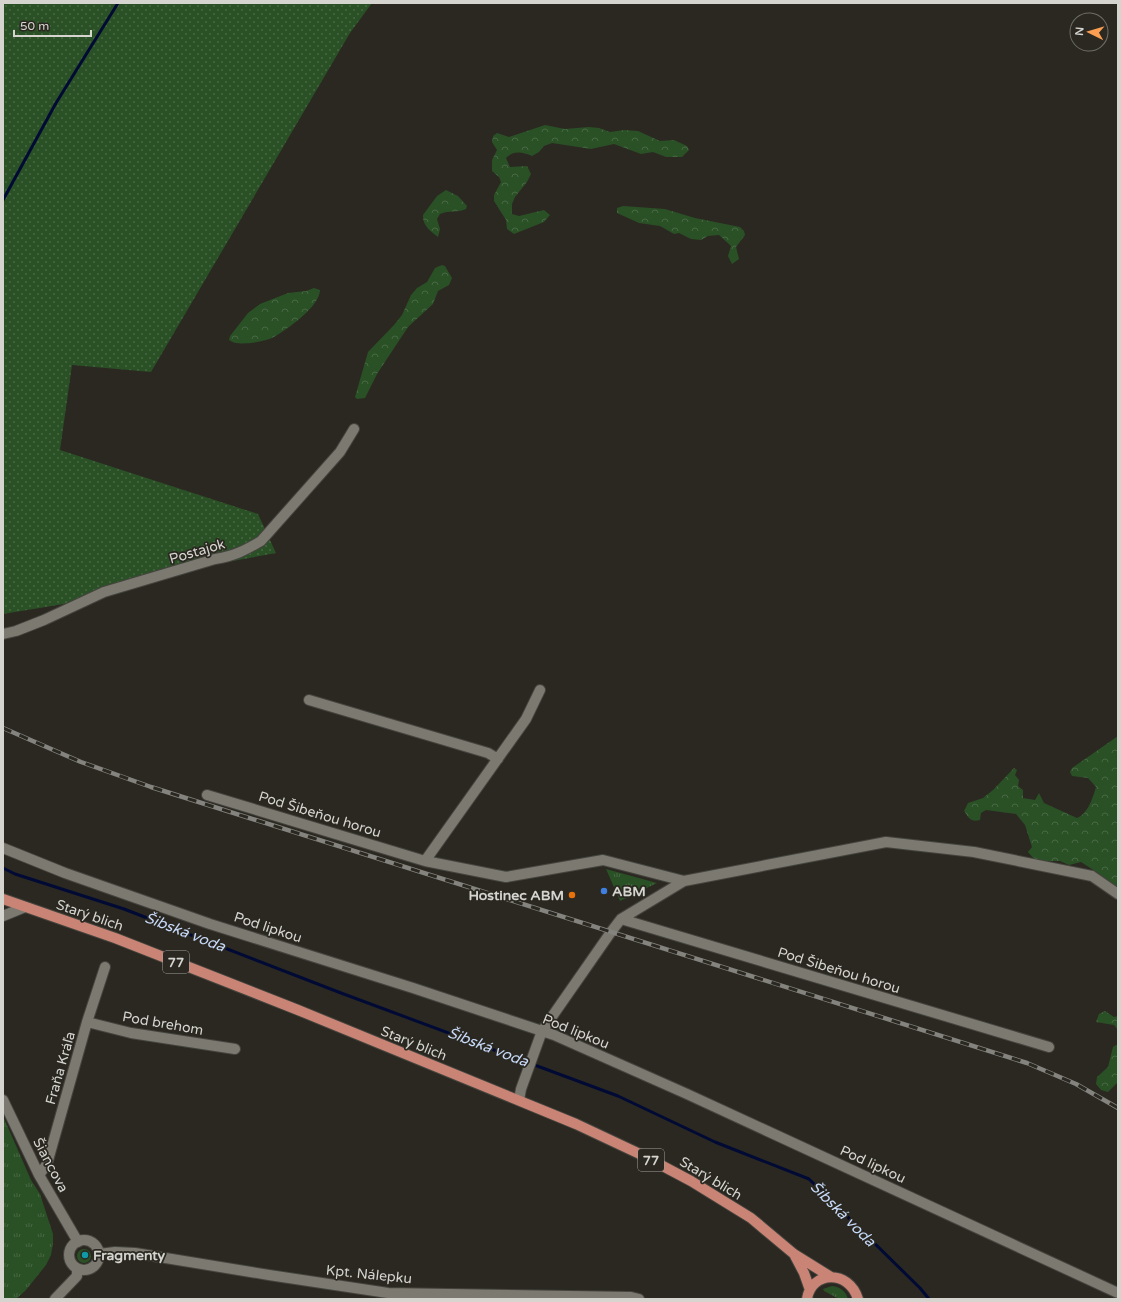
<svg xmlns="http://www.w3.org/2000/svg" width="1121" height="1302" font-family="'Varela Round',sans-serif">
<defs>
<pattern id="grass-tufts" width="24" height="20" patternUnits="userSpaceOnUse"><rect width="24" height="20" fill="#2a5025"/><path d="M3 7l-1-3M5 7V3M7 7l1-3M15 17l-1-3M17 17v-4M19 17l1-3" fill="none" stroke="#486844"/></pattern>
<pattern id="forest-crowns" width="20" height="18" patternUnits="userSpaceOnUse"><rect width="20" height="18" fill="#2a5025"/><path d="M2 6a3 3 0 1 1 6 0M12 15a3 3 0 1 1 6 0" fill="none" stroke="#486844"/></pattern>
<pattern id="garden-dots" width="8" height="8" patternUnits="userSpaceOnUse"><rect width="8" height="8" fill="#2a5025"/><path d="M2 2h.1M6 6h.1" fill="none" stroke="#486844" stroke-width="1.8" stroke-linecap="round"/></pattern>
</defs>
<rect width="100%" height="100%" fill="#2a2821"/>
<!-- grass -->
<path fill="url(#grass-tufts)" d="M606,869l51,14 -37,18z
M3,1116l28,64 9,14 13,40v9l-2,12 -5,10 -20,25 -10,9h-13z
M77 1256a7 7 0 1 1 14 0a7 7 0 1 1-14 0Z
M832,1286c8,1 14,5 16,13h-9l-15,-8 -1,-2z"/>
<!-- forest -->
<path fill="url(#forest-crowns)" d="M545,125l20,4 24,-2 10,1 11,4 14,-2 14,1 22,10 14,-1 13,6 2,4 -7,7h-16l-13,-5 -12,2 -27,-10 -23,5 -39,-6 -8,3 -5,6 -7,4c-10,-4 -18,-6 -26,2l4,9 17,-1 4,8 -4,8 -12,15 -3,7v10l7,2 25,-6 6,5 -6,7 -30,12 -7,-5 -1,-9 -12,-19v-6l7,-13 -2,-5 -7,-6v-11l5,-10 -5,-8 1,-6 4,-3 12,4z
M446,190l12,6 9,10 -1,3c-9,4 -16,1 -26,5l-3,5 3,10 -2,8c-7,-5 -16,-12 -15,-22l14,-19z
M623,206l42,3 30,9 45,9 4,4 1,4 -9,12 3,12 -7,5 -4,-8 3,-10 -12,-11 -11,1 -7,4 -10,-1 -12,-6 -5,1 -14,-8 -21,-3 -22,-10v-5z
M442,265l3,1 7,12 -3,7 -11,6 -5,13 -25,23 -31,47 -12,24 -8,1 -2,-2 13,-45 26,-27 8,-10 9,-20 6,-7 10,-6 8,-14z
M314,288l6,2c0,16 -32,39 -46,47 -10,5 -37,10 -45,3l1,-4 18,-23 12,-9 28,-11 18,-2z
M1118,736v160l-6,-6 -14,-17 -17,-11 -12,3 -9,-4h-17l-9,-2 -6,-7 4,-5 -7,-22 -9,-11 -30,-4 -5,3 -1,7c-9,3 -12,-3 -16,-9l4,-8 15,-5 10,-8 21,-22 3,2 -2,5 4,5 -1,6 5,4v8l12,2 4,-7 5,10 33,15c11,-4 16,-21 19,-31l-8,-9 -16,-2 -2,-4 2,-4z
M1105,1011l9,6 4,-1v14l-4,-5 -18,-3 3,-8z
M1116,1045h2v37l-10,10 -7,-2 -5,-6 1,-7 11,-10 5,-20z"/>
<!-- garden -->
<path fill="url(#garden-dots)" d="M3,3h369l-22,30 -199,339 -79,-7 -12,85 198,64 18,39 -97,18 -103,31 -73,12z"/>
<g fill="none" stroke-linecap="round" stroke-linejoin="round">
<!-- stream -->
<path stroke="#000a34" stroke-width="3" d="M3,200l53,-97 62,-100
M3,868l12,6 109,35 217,84 277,103 97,46 94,37 111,109 9,11"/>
<!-- street casing -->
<g stroke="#45443e" stroke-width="12">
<path id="street" d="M3,634l13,-3 28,-11 60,-28 111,-33c19,-3 29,-8 46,-18l79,-89 14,-23
M309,700l179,53 10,6
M207,795l218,66 81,16 97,-17 81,21
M3,848l62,25 145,51 203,64 141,47 133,59 431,199
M425,861l101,-142 14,-29
M3,916l22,-9
M621,919l428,128
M87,1022l44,11 104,16
M3,1100l36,75 39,67
M519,1100l2,-11 21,-58 69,-99 10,-13 63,-38 202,-39 88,10 118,24 26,18
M39,1175l8,-11 40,-142 18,-55"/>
</g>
<!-- secondary casing -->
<g stroke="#45443e" stroke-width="12">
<path id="secondary" d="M69 1255a15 15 0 1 1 30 0a15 15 0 1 1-30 0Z
M99,1254l16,-2 20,1 134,22 119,18 243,4 8,2
M55,1299l22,-23v-7"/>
</g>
<!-- primary casing -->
<g stroke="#45443e" stroke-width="12">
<path id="primary" d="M3,899l112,39 183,72 278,114 66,31 49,26 60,37 43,36 37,23
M795,1256l9,17 6,17
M807,1299c4,-28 42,-30 51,0"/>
</g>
<!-- street -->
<use href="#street" stroke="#7c7971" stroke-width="10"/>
<!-- secondary -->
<use href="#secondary" stroke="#7c7971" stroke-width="10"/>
<!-- primary -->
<use href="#primary" stroke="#ca8475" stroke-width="10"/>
<!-- rail casing -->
<g stroke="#84837d" stroke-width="4.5">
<path id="rail" d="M3,728l78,34 70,25 876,276 49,21 42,24"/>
</g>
<!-- rail -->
<use href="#rail" stroke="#2a2821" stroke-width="3" stroke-dasharray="9" stroke-linecap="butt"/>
</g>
<!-- markers -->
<circle fill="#3f7fe0" stroke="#2a2821" stroke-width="1.5" cx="604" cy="891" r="4"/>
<circle fill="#e8710a" stroke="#2a2821" stroke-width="1.5" cx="572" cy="895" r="4"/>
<circle fill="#0f9aa8" stroke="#2a2821" stroke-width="1.5" cx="85" cy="1255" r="4"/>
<g text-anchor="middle" stroke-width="3.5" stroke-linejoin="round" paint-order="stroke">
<!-- shield labels -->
<g fill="#2a2821" stroke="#a2a09b" stroke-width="1">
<rect x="163" y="951" width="26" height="22" rx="3"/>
<rect x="638" y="1149" width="26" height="22" rx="3"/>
</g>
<g font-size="13" font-weight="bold" fill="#d5d4cf">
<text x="176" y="967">77</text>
<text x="651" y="1165">77</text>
</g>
<!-- street labels -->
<g font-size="14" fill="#d5d4cf" stroke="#2a2821">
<text transform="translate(197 551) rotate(-16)" y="5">Postajok</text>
<text transform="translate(320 814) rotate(17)" y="5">Pod Šibeňou horou</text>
<text transform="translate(90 915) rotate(19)" y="5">Starý blich</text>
<text transform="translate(268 927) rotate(18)" y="5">Pod lipkou</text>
<text transform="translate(839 970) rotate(17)" y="5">Pod Šibeňou horou</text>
<text transform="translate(163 1023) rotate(10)" y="5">Pod brehom</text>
<text transform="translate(576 1031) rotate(22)" y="5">Pod lipkou</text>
<text transform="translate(414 1043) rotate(22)" y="5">Starý blich</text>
<text transform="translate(60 1068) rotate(-74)" y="5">Fraňa Kráľa</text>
<text transform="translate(873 1164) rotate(25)" y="5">Pod lipkou</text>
<text transform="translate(51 1165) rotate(62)" y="5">Šiancova</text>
<text transform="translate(711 1178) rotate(31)" y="5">Starý blich</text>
<text transform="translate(369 1274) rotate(6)" y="5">Kpt. Nálepku</text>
</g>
<!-- poi labels -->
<g font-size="14" font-weight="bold" fill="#d5d4cf" stroke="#2a2821" text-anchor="start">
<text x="612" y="896">ABM</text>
<text x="564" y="900" text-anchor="end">Hostinec ABM</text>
<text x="93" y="1260">Fragmenty</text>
</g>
<!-- water labels -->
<g font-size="15" font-style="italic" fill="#c8daf9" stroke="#2a2821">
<text transform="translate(185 932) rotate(21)" y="5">Šibská voda</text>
<text transform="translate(488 1047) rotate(21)" y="5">Šibská voda</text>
<text transform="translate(843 1214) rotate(45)" y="5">Šibská voda</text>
</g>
</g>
<!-- border -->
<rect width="1121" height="1302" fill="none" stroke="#d5d4cf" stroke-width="8"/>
<!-- north arrow -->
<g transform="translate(1089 32) rotate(275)"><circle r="19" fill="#2a2821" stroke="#6e6d67"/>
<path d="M0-3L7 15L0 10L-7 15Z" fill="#fc9e52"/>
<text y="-6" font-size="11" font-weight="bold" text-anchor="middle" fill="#d5d4cf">N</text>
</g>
<!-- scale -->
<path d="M14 30v6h77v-6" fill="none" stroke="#d5d4cf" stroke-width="2"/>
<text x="20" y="30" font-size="12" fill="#d5d4cf" stroke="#2a2821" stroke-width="3" paint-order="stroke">50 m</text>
</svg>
